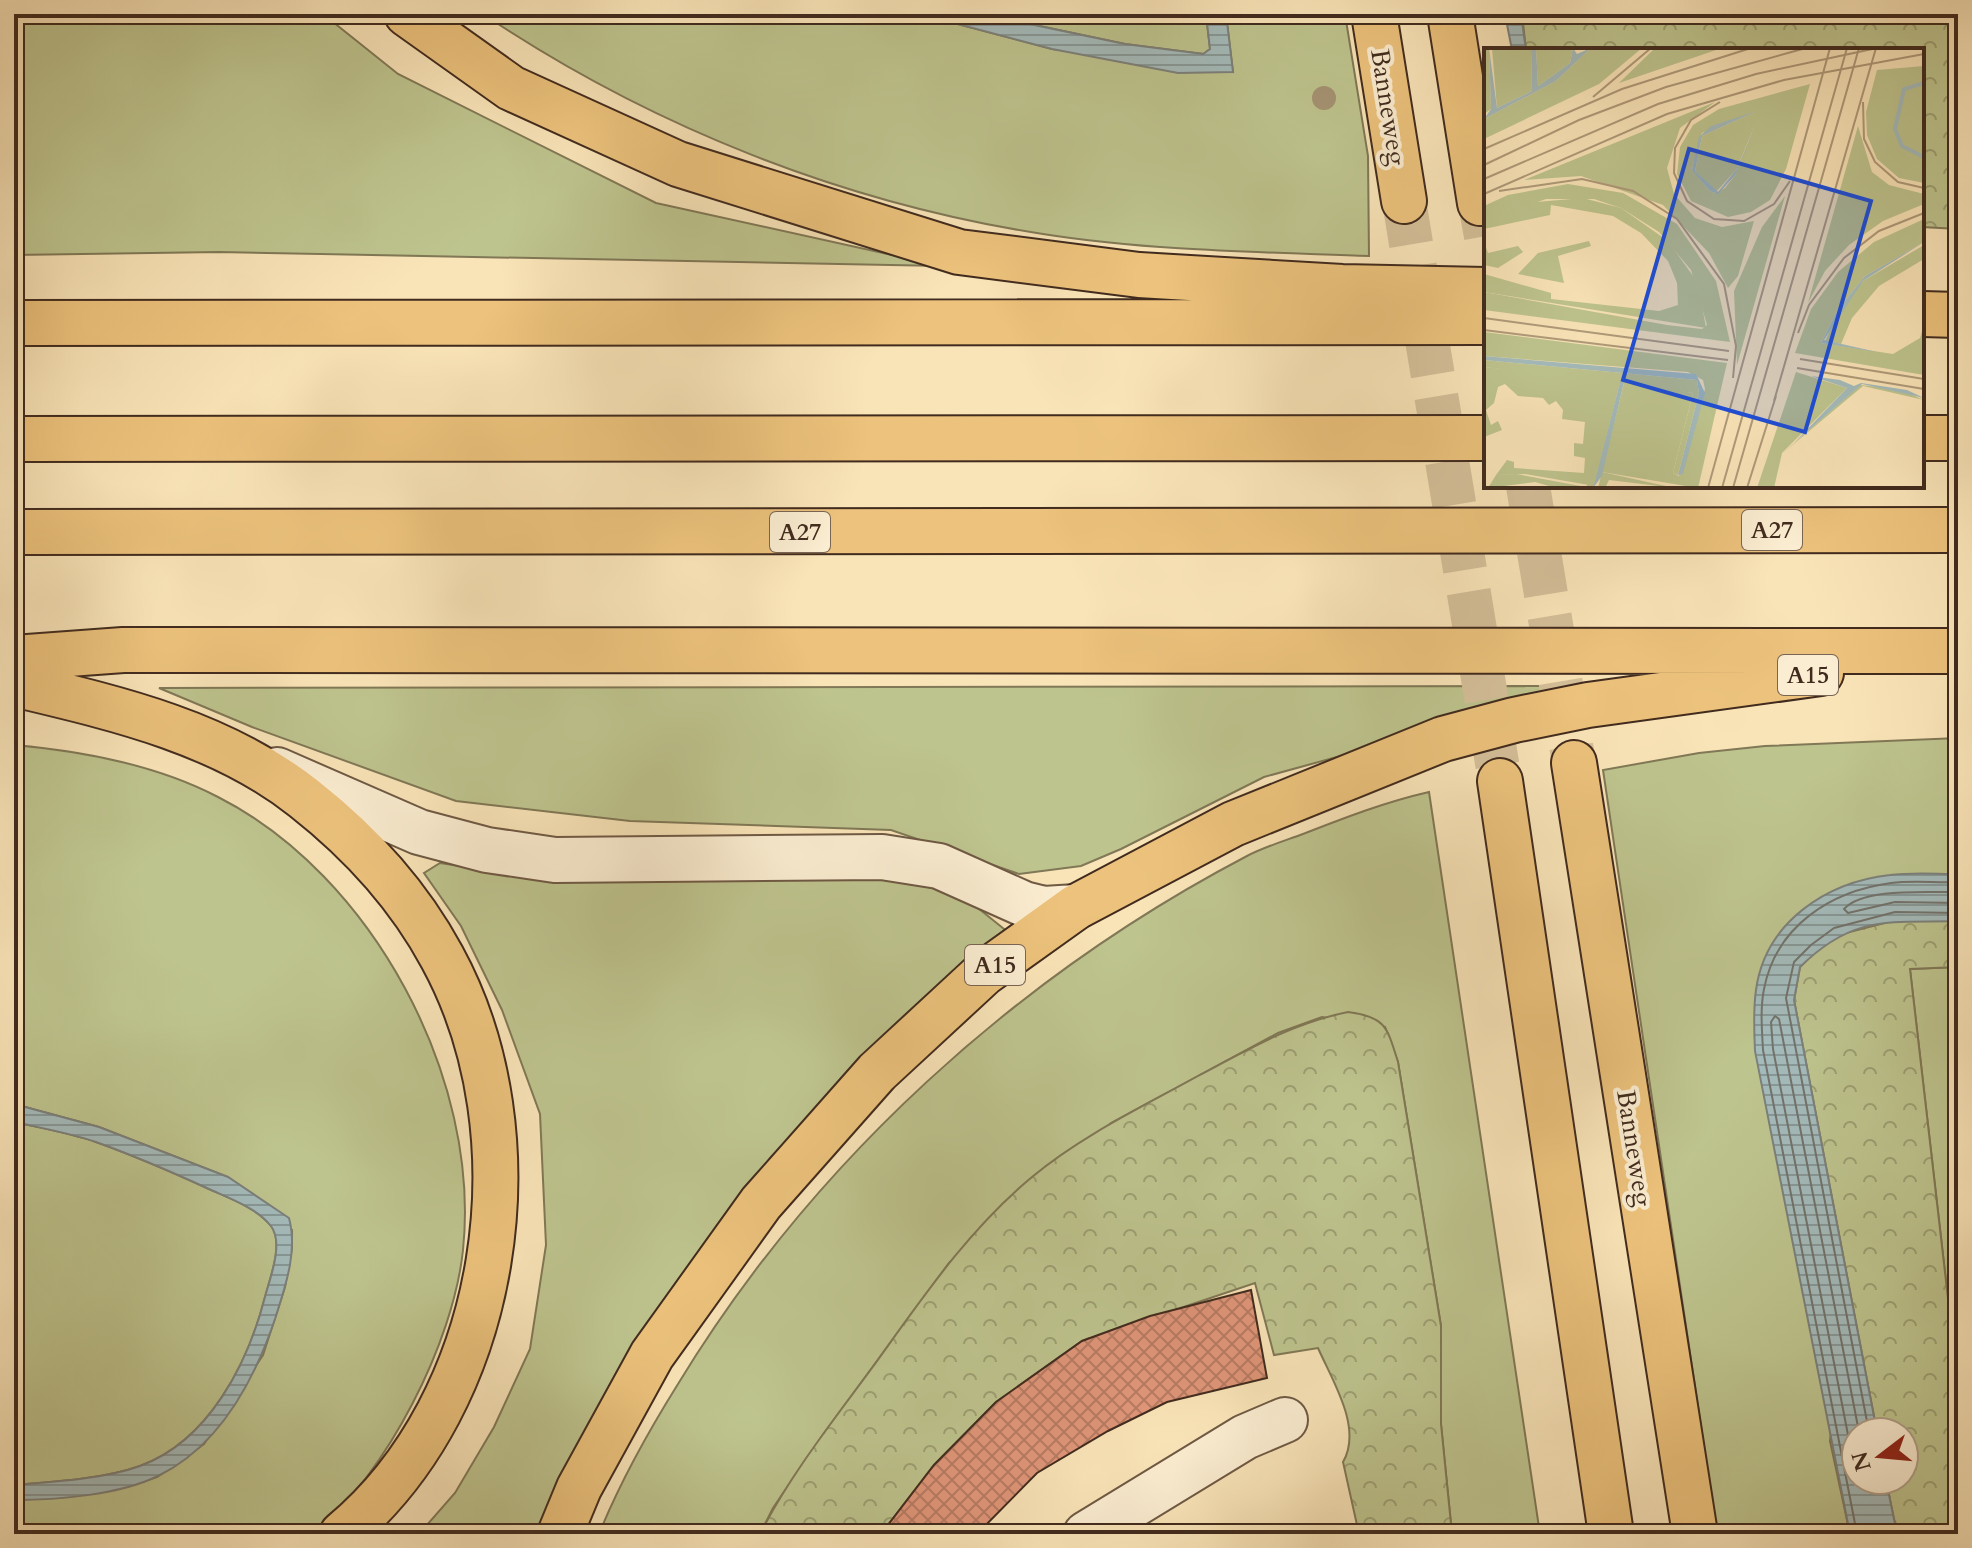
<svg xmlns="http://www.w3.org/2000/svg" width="1972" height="1548" font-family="Cardo,serif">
<defs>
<pattern id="forest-crowns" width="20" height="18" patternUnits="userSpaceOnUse" patternTransform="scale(2)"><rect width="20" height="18" fill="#bec48e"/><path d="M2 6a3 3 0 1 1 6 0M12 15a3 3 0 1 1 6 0" fill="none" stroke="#9c9f73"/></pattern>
<pattern id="water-rules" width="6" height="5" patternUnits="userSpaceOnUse" patternTransform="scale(2)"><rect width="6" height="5" fill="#a4bbbb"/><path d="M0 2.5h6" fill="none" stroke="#879897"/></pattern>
<pattern id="building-cross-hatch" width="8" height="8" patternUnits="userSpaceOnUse" patternTransform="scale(2)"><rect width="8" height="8" fill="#e09679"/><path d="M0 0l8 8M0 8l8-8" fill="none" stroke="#b77b63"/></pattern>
</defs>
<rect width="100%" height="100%" fill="#f9e4b8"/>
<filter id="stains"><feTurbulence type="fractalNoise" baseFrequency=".0025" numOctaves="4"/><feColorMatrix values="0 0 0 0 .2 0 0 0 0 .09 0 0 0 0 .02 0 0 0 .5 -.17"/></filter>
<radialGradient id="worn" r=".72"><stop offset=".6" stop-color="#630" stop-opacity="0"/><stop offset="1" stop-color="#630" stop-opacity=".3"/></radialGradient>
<!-- green -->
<path fill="#bec48e" stroke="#807856" stroke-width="2" d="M14,14h309l75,60 258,129 286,63 -723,-14 -205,3z
M483,14h437l132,35 181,23 -7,-58h119l23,142 1,100c-108,-4 -219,-5 -326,-22 -200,-31 -393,-108 -560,-220z
M982,14h224l4,35 -6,5 -79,-10z
M1595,686l-331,91 -143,72 -40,17 -62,8 -128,-44 -261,-9 -174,-20 -204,-74 -93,-39z
M1958,738v136l-67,1 -61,566 20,93h-133l-114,-764 96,-17 66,-7z
M14,745c68,6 143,20 204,52 154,78 263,281 245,453 -10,94 -76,222 -148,284h-301v-34l54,-3 54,-10 35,-10 47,-33 59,-89 22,-68 7,-39v-18l-64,-53 -129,-50 -85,-23z
M1429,792l111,742h-88l-11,-110v-98l-43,-264 -13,-35 -63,-10 -44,16 -167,90 -162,140 -125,170 -51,75 -13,26h-161c21,-52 49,-102 79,-150 135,-222 338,-407 569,-528 17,-9 37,-15 56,-22 41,-16 82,-32 126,-42z
M440,863l93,14 360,1 47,12 38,18 31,25 -101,83 -137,141 -84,115 -148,262h-120l36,-41 39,-66 36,-78 16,-104 -6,-131 -38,-104 -41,-84 -37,-53z
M1958,967v418l-48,-416z
M14,1122c27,6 56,11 82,20 39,14 76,30 113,47 20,9 48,19 62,37 13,17 -1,52 -6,71 -17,66 -56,144 -125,169 -36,13 -87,16 -126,19z"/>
<!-- forest -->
<path fill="url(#forest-crowns)" stroke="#807856" stroke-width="2" d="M1522,14h421l15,9v206l-36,-2v-177h-396z
M1896,920l62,1v46l-48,2 48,416v149h-61l-11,-54h18v-48h-27l-83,-432 6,-33 16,-16 22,-16z
M1348,1012c38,5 39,15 50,50l43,264v98l11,110h-93l-16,-72c20,-34 -11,-82 -25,-114l-44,7 -19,-72 -173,58 -86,61 -62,63 -53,69h-121c30,-59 73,-113 112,-166 49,-68 95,-137 160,-191 49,-41 110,-70 166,-101 49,-26 95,-53 150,-64z"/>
<!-- water -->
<path fill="url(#water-rules)" stroke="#7c817c" stroke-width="2" d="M920,14h62l143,30 78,10 7,-5 -4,-35h20l7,58 -55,1 -126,-24z
M1505,14h16l5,36h-14z
M1958,874v47c-69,2 -104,-7 -158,46l-6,33 83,432h-21v48h30l11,54h-47l-95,-483c-1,-21 -2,-41 1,-61 9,-68 71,-108 134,-115 22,-3 46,-1 68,-1z
M14,1104l85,23 129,50 61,41c9,34 -4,69 -14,101 -21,62 -55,127 -117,157 -39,19 -101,24 -144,24v-15c39,-3 90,-6 126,-19 69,-25 108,-103 125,-169 5,-19 19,-54 6,-71 -14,-18 -42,-28 -62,-37 -37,-17 -74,-33 -113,-47 -26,-9 -55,-14 -82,-20z"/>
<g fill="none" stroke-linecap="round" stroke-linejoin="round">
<!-- shore -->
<path stroke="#72736c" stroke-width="2" d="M1958,892c-29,1 -94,-5 -114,17l4,4 47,-11 63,1
M1869,1432l-83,-434 8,-36 17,-17 23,-17 61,-16 63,1
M1856,1476l-83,-427 -2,-27 4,-6 4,3 80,413
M1857,1534l-94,-484c-1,-20 -3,-41 1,-61 12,-63 67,-98 127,-106 22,-3 45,0 67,-1"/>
</g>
<!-- building -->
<path fill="url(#building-cross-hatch)" stroke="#412b1e" stroke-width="2" d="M1251,1290l16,88 -100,24 -59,29 -71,42 -60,61h-96l53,-69 62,-63 86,-61 68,-25z"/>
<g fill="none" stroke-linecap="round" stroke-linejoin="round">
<!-- major-tunnel -->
<path stroke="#d4bf99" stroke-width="44" stroke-dasharray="44 22" stroke-linecap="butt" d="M1404,201l96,580
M1480,203l6,33
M1528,486l46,277"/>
<!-- minor casing -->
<g stroke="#6f5944" stroke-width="48">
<path id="minor" d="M277,770l142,62 68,18 68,10 327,-3 57,9 85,38 20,5 32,-2
M1086,1534l159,-97 40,-17"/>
</g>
<!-- major casing -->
<g stroke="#412b1e" stroke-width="48">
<path id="major" d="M1374,14l30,187
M1450,14l30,189
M1574,763l121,771
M1500,781l111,753"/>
</g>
<!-- highway casing -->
<g stroke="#412b1e" stroke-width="48">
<path id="highway" d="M407,14l104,74 167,76 281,88 180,23 203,12 144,3
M1922,314l36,1
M14,323l1472,-1
M1922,438h36
M14,439l1472,-1
M14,532l1944,-2
M14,658l109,-8 1835,1
M14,684c101,24 207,48 290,114 56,44 104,96 138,159 98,179 59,444 -100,577
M560,1534l19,-46 73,-133 109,-152 116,-131 107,-99 92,-66 157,-83 210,-85 71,-19 74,-15 233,-32"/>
</g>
<!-- minor -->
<use href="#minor" stroke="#fbedd1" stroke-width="44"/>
<!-- major -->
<use href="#major" stroke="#ecc27c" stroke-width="44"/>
<!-- highway -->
<use href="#highway" stroke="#ecc27c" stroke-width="44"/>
</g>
<!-- trees -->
<circle fill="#a59373" cx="1324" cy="98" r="12"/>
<g text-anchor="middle" stroke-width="8" stroke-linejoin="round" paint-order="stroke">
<!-- shield labels -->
<g fill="#fbedd1" stroke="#796554" stroke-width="2">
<rect x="1742" y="510" width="60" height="40" rx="6"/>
<rect x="770" y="512" width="60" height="40" rx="6"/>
<rect x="1778" y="655" width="60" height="40" rx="6"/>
<rect x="965" y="945" width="60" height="40" rx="6"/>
</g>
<g font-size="24" font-weight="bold" fill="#412b1e">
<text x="1772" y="538">A27</text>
<text x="800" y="540">A27</text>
<text x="1808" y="683">A15</text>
<text x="995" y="973">A15</text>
</g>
<!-- street labels -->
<g font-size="26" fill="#412b1e" stroke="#fbedd1">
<text transform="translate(1389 107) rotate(81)" y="9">Banneweg</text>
<text transform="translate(1635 1148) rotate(81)" y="9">Banneweg</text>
</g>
</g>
<!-- overview -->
<g transform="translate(1484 48)">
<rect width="440" height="440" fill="#f9e4b8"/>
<path d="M107,0h51l-43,36 -115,55v-20l72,-38zM171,0l20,1 47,-1 -103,35zM440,18v117l-25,-5 -22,-19 -10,-24 -1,-23 11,-42zM326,36l-24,85 -16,31 -19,12 -23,5 -37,-16 -14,-27 3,-27 13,-22 26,-16zM273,63l-55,25 -7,35 21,21 20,-22 20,-47 -21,52 -10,13 -10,5 -5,-2 -18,-22 10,-36zM231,54l-35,26 -13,40 7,26 21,24 27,9 32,-6 -16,55 -10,12 -19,-35 -46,-48 -82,-29 -57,4zM374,78l14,46 17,13 35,9v10l-41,17 -34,24 -24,26 -17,32zM84,136l55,9 54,31 39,57 14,61 -246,-32v-18l183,33 35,4 5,-4 -16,-55 -32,-38 -38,-24 -27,-9h-48l-62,22v-15l24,-11zM301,148l-48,169 -3,-74 28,-64zM440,171v23l-59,34 -27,33 -17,34 72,11 27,-16 4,-13v50l-129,-22 16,-44 27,-37 36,-30zM105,193l2,5 -33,10 6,27 -46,-9 20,-21zM440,197v14l-45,27 -27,32 -11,26 -16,-3 15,-32 23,-28zM0,284l243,31 -29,125 -96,-16 22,-89 -4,-1 -21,84 -10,19 -64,-11 -29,1 11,-15 7,2v6l70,5 1,-15 -11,-2v-13l9,1 2,-22 -23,-3 1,-9 -7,-9 -7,4 -6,-7 -25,-2 -13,-12 -7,3 -4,16 -8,7 5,15 7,-4 4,9 -18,7v-70l137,14 72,12 -20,80 6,3 26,-87 -2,-9 -15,-8 -204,-16zM376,337l38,4 26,11 -61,-14 -80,67z" fill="#bec48e" fill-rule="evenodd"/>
<path d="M0,0h5l2,61 -7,5zM8,0h39l1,43 -35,17zM52,0h37l-3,15 -32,23zM99,150l38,10 47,33 30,42 8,45 -222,-36v-18l67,19v6l108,12 19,-6 -1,-22 -9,-22 -27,-28 -28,-17 -62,-11 -1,10 -66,14v-8l41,-18zM0,194l4,11 30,-7 5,6 -25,16 -14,-3zM0,312l213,20 2,13 -21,82 -5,-2 20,-80 -209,-26zM312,324l51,16 -65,65 -8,35h-17zM115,418l-6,22h-37l-21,-6 -47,6 8,-13 20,-1 70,13zM118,424l73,16 -66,-8 -4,8h-7z" fill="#bec48e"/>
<path d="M5,0l8,60 35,-17 -1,-43h5l2,38 32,-23 3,-15 4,6 14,-6 -35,33 -72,38 7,-10zM273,63l-55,25 -7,35 23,21 18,-22 21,-47 -22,52 -17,19 -8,-3 -18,-21 7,-33 12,-11zM440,194l-61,39 -39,59 53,12 -56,-9 17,-34 27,-33zM0,308l212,18 9,19 -22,81 -5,1 21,-82 -2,-13 -213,-20zM327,328l29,4 14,6 7,-3 46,7 17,8 -62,-14 -67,58 52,-54zM136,334h4l-22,94 -9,12z" fill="#a4bbbb"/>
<path fill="none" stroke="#a4bbbb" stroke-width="4" d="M440,35l-20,6 -9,40 7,17 22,11"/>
<path fill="none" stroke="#af9a7a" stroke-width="2" d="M109,49l58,-49M236,54l-29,18 -16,28 -1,25 13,28 27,18 30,2 30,-17 16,-23M379,54l1,37 11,23 23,20 26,6M0,101l138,-60 129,-41M0,117l95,-45 87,-33 140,-39M0,131l174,-75 98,-30 121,-26M15,143l83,-12 51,12 44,28 47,65 12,62 -3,32M0,146l183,-80 117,-34 140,-26M0,270l245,33M0,282l244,30M314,285l11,-28 35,-47 35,-27 45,-18M316,311l124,20M313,320l127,21M290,353l102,-353M224,440l122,-440M238,440l125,-440M249,440l126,-440M263,440l29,-92"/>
<path fill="#1d4ed8" fill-opacity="0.15" stroke="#1d4ed8" stroke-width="4" d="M205,101l182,52 -66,231 -182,-52z"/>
<rect width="440" height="440" fill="none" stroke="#412b1e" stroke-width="4"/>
</g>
<!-- margin -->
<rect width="1972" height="1548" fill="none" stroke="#f9e4b8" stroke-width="48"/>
<rect x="16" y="16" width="1940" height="1516" fill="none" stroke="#412b1e" stroke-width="4"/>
<rect x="24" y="24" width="1924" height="1500" fill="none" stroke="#412b1e" stroke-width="2"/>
<!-- north arrow -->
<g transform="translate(1880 1456) rotate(254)"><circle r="38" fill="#fbedd1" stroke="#b19f89" stroke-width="2"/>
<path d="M0-6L14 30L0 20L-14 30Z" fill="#8f2418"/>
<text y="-12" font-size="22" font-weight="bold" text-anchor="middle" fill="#412b1e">N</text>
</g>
<rect width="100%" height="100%" filter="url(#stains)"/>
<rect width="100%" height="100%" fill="url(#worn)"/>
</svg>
